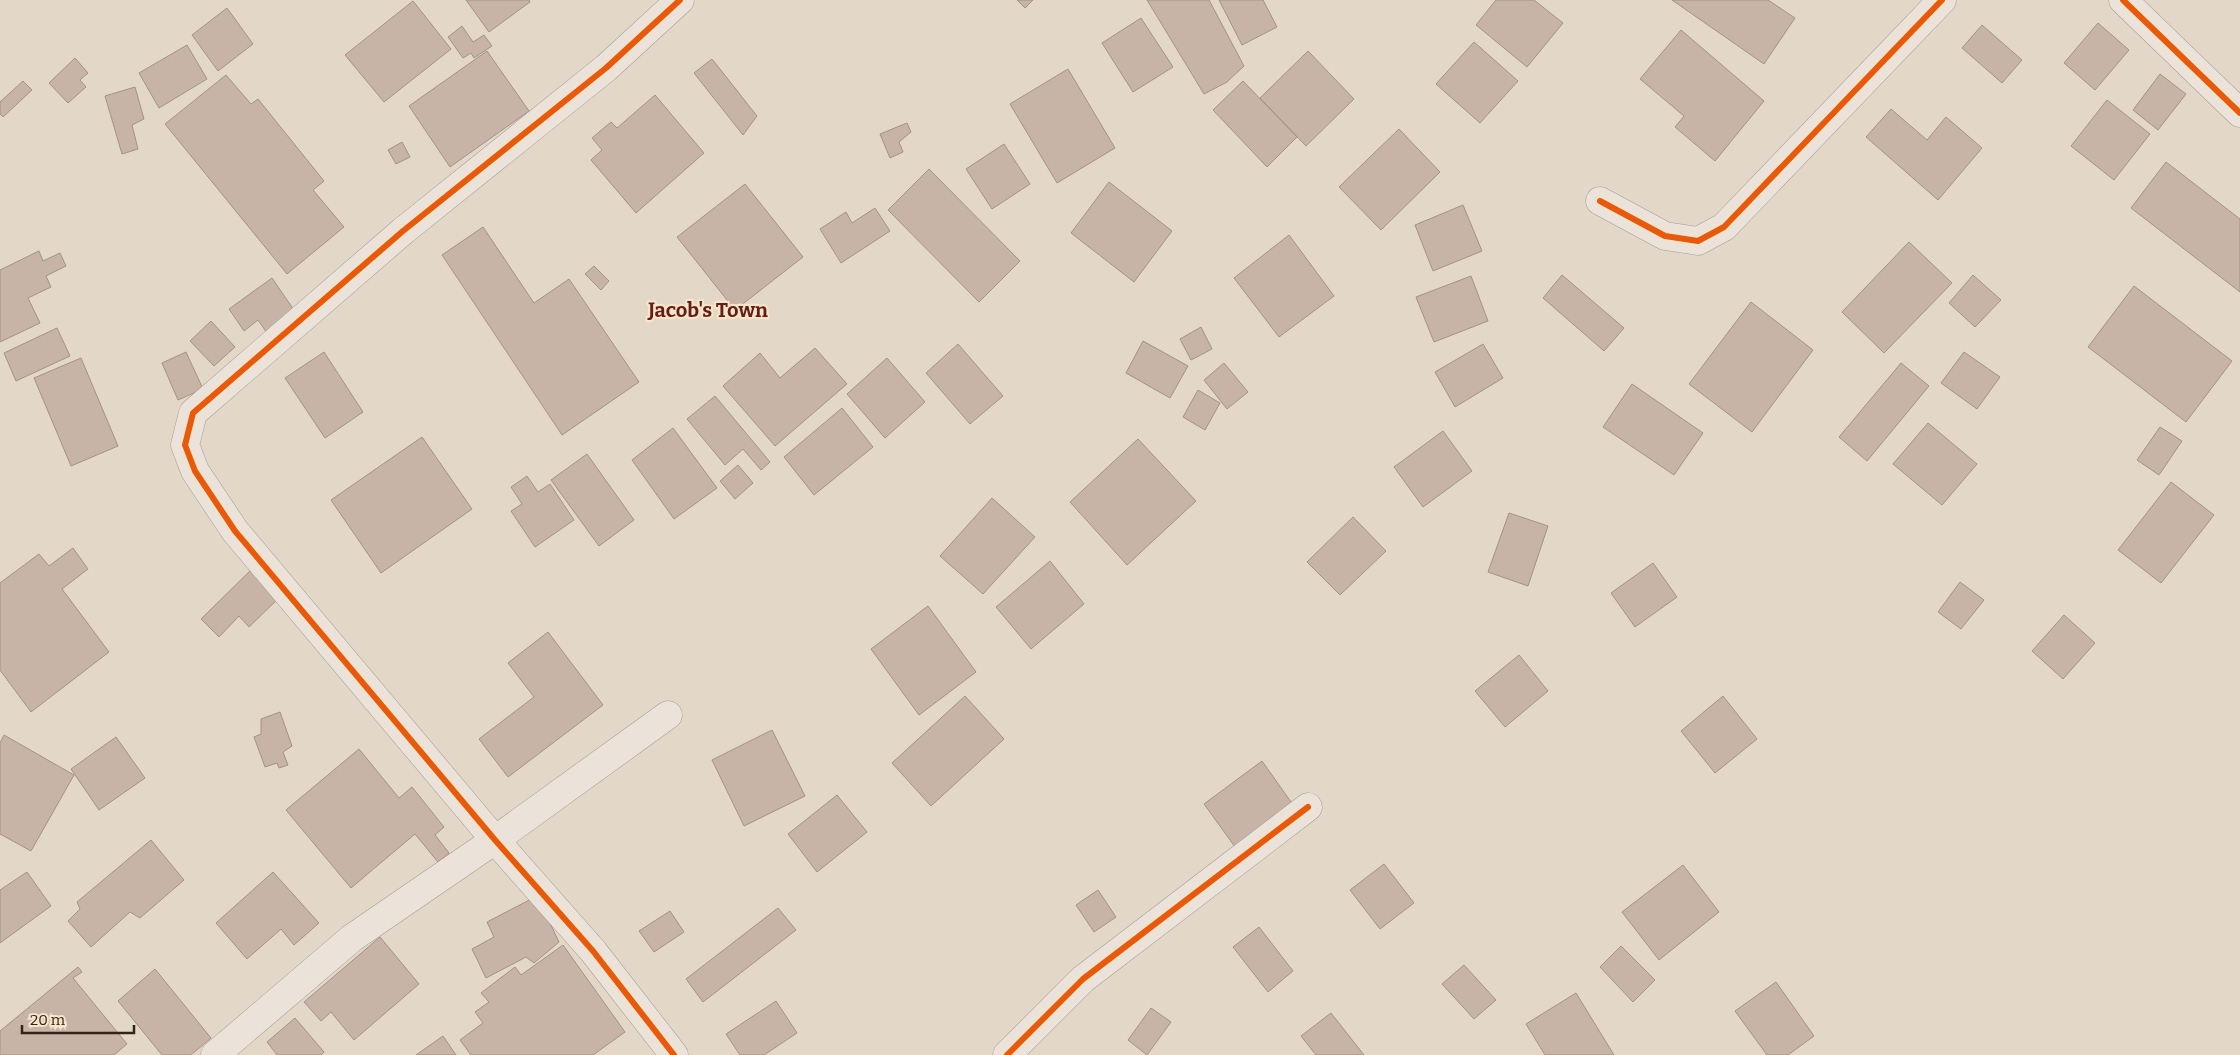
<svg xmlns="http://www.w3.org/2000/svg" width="2240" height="1055" font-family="Bitter,serif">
<rect width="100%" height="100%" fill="#e3d7c7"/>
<!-- building -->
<path fill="#c7b4a7" stroke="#a29287" d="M466,0h63l1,2 -41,30z
M1017,0h16l-8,8z
M1147,0h62l35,66 -17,16 -23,12z
M1219,0h44l14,27 -35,18z
M1496,0h38l29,23 -36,44 -51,-42z
M1672,0h96l27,18 -31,46z
M413,1l38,48 -67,53 -39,-47z
M227,8l26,36 -35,27 -26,-36z
M1141,18l32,49 -40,25 -31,-49z
M2098,23l31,27 -34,40 -31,-27z
M1982,25l40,35 -20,23 -40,-35z
M462,26l11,16 11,-7 8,11 -18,12 -3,-5 -8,5 -15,-21z
M1681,30l83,71 -49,60 -40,-34 9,-11 -44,-37z
M1474,42l44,39 -38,42 -44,-39z
M187,45l20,34 -48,29 -20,-35z
M487,51l42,60 -79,56 -41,-61z
M1308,51l46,48 -48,47 -46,-48z
M75,58l13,15 -8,7 6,7 -18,16 -19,-20z
M712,59l45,57 -14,19 -49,-62z
M1068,69l47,79 -58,35 -47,-79z
M2160,74l26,20 -28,36 -25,-20z
M226,75l25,29 7,-5 66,82 -11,9 31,37 -57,47 -122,-150z
M23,81l9,9 -29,27 -3,-3v-12z
M1243,81l54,56 -30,30 -54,-57z
M135,87l9,32 -12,6 6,24 -16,5 -17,-58z
M655,95l49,58 -68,60 -45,-53 11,-10 -10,-12 19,-16 6,6z
M2107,100l43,34 -36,46 -43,-34z
M1891,109l36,31 19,-23 36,31 -44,52 -72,-63z
M907,123l4,9 -12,10 4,10 -13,6 -10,-24z
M1399,129l41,43 -59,58 -42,-43z
M402,142l8,15 -14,7 -8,-14z
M1004,144l26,40 -38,25 -26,-40z
M2166,162l74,57v73l-109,-84z
M929,169l91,92 -41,41 -91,-92z
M1109,182l63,49 -38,51 -63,-49z
M745,184l58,73 -68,53 -58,-73z
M1463,205l19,46 -49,20 -18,-46z
M875,208l15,23 -49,32 -21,-34 26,-17 6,11z
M483,227l51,76 35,-24 70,103 -77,53 -120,-180z
M1289,235l45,61 -55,41 -45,-59z
M1909,242l43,41 -68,70 -42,-41z
M39,251l4,10 17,-8 6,13 -20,10 5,11 -23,11 12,25 -40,19v-72z
M594,266l15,15 -8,9 -16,-16z
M1562,275l62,53 -20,23 -61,-53z
M1973,275l28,25 -26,27 -26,-24z
M1471,276l17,45 -54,21 -18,-45z
M272,278l24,35 -29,20 -9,-13 -14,11 -15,-22z
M2134,286l98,75 -46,61 -98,-75z
M1751,302l62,48 -61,82 -63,-48z
M211,321l24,26 -21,19 -24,-25z
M1201,327l11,22 -21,11 -11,-21z
M57,328l13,28 -54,25 -12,-28z
M1143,341l45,25 -18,32 -44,-25z
M958,344l45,52 -33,28 -44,-51z
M1483,344l20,34 -48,29 -20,-35z
M815,348l32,36 -72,62 -52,-60 37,-33 20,25z
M186,352l17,37 -25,11 -16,-37z
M324,352l39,60 -38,26 -40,-60z
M1964,352l36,25 -23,32 -36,-26z
M81,358l37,88 -47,20 -37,-88z
M887,358l38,44 -40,36 -38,-44z
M1224,363l24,29 -21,17 -23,-29z
M1901,363l28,23 -62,75 -28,-24z
M1632,384l71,49 -29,42 -71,-48z
M1198,390l22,13 -15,27 -22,-13z
M715,396l55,66 -9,8 -18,-21 -18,16 -38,-46z
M842,408l31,39 -59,48 -30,-38z
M1928,423l49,41 -35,41 -49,-41z
M2160,427l22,14 -23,34 -22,-15z
M673,428l44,60 -43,31 -42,-59z
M1443,431l29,40 -49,36 -29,-40z
M422,437l50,72 -91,64 -50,-73z
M1138,439l58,62 -69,64 -57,-63z
M587,454l47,66 -35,26 -48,-66z
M738,465l15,18 -18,16 -15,-18z
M527,476l11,16 12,-8 24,36 -39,27 -24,-36 11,-7 -11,-17z
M2171,482l43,33 -53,68 -43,-33z
M992,498l43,39 -52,57 -43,-38z
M1509,513l39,13 -20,60 -40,-14z
M1353,517l33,34 -46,44 -33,-33z
M73,548l15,21 -26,20 47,63 -78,60 -31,-42v-87l39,-29 10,12z
M1050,561l34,43 -53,45 -35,-42z
M258,563l27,29 -36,35 -10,-11 -20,21 -18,-18z
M1653,563l24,34 -42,30 -24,-34z
M1960,582l24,18 -23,29 -23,-17z
M928,606l48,66 -57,43 -48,-66z
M2064,615l31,28 -32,36 -31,-28z
M548,632l55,73 -95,72 -29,-38 55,-42 -26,-34z
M1519,655l29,36 -43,36 -30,-36z
M965,696l39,43 -73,67 -39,-43z
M1723,696l34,43 -42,34 -34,-42z
M280,712l12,34 -9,6 5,13 -9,3 -2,-5 -12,4 -11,-30 7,-3v-15z
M772,730l33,66 -61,30 -32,-66z
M4,735l70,40 -43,76 -31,-17v-91z
M116,737l29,41 -46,32 -28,-41z
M359,749l40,49 13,-11 32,40 -9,8 14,18 -11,9 -23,-28 -64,54 -65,-78z
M1262,761l34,48 -58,42 -34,-47z
M837,795l30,37 -50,40 -29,-38z
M151,840l33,40 -44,38 -10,-6 -39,35 -23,-26 12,-12 -3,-7z
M1384,864l30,39 -34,26 -30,-39z
M1683,865l36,47 -60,48 -37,-48z
M27,872l24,34 -51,37v-53z
M273,872l46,51 -25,22 -13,-16 -34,30 -31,-36z
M1098,890l18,27 -22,15 -18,-27z
M537,896l22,46 -25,21 -8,-6 -40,21 -14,-29 22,-12 -7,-15z
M778,908l18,22 -93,72 -17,-23z
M670,911l14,21 -30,20 -15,-21z
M1259,927l34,44 -25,21 -35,-45z
M380,937l39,47 -65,56 -23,-28 -10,9 -17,-19z
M563,945l62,87 -32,23h-122l-11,-15 23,-17 -8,-11 14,-10 -8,-9 34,-26 6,8z
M1621,946l34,34 -22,22 -33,-35z
M1464,965l32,35 -22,19 -32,-35z
M78,967l4,5 -9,6 54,66 -13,11h-114v-24z
M155,969l56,69 -20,17h-29l-44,-54z
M1776,982l38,54 -26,19h-21l-32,-44z
M1576,993l38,62h-69l-19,-31z
M776,1001l21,32 -33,22h-24l-14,-21z
M1151,1008l20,14 -24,33 -19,-15z
M1331,1013l33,42h-48l-15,-19z
M295,1018l29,34 -3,3h-44l-10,-13z
M443,1036l13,19h-40z"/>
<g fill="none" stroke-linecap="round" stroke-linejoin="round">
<!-- minor casing -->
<g stroke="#a79c91" stroke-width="29">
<path id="minor" d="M2123,0l117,113
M1600,201l65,35 33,5 26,-14 218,-227
M215,1055l137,-117 143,-98 173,-125
M674,1055l-81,-104 -98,-111 -260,-309 -40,-60 -10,-26 8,-32 210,-182 203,-163 74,-68
M1007,1055l76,-76 225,-172"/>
</g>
<!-- minor -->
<use href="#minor" stroke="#ebe3d9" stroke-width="28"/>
<!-- cycleway casing -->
<g stroke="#f7e4ca" stroke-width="9">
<path id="cycleway" d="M2123,0l117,113
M1600,201l65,35 33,5 26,-14 218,-227
M674,1055l-81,-104 -98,-111 -260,-309 -40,-60 -10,-26 8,-32 210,-182 203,-163 74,-68
M1007,1055l76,-76 225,-172"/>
</g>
<!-- cycleway -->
<use href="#cycleway" stroke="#e8590c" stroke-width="6"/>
</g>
<g text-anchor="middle" stroke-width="4.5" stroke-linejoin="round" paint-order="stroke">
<!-- district labels -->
<g font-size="20" font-weight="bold" fill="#641d17" stroke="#f7e4ca">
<text x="708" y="317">Jacob's Town</text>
</g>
</g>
<!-- scale -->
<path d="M22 1025v8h112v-8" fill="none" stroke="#35231a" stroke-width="2.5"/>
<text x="30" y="1025" font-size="15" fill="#35231a" stroke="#f7e4ca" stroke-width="4" paint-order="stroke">20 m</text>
</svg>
